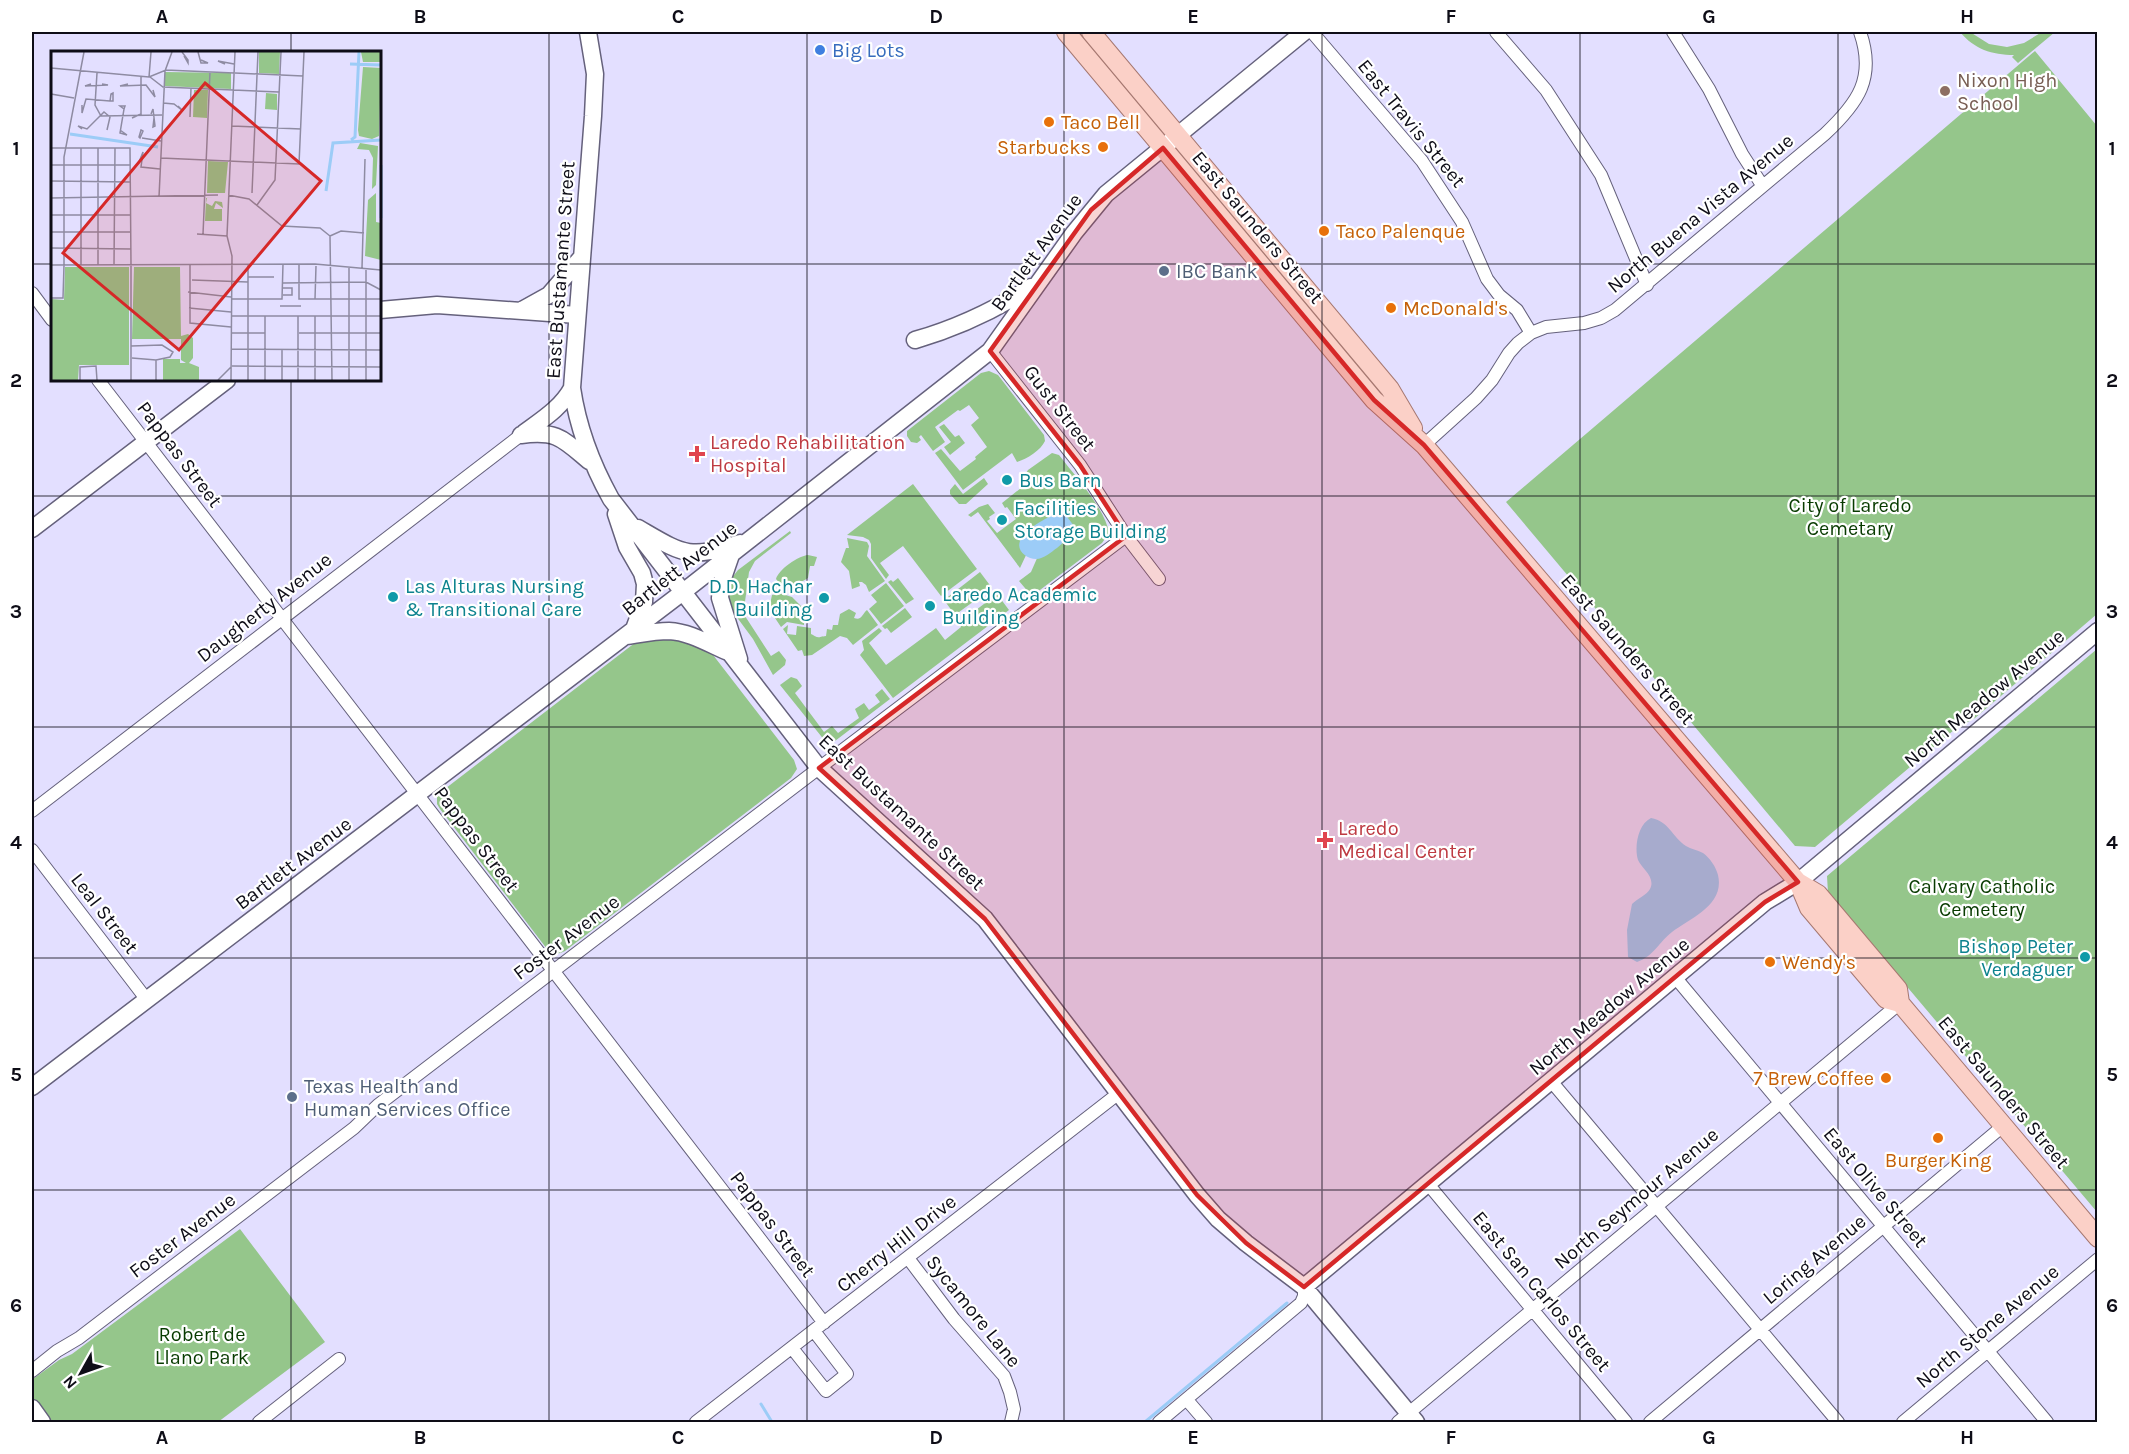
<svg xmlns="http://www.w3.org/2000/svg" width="2129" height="1454" font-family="Karla,sans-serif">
<rect width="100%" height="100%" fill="#e3dfff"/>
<!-- green -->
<path fill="#95c68b" d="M1960,32h10l19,12 18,3 17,-4 18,-11h13l-37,31 -6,-6 2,-2c-22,0 -40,-6 -54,-23z
M2035,51l62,75v488l-122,104 -21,12 -139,117 -20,-1 -289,-344z
M989,371l9,4 46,60 1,6c-4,9 -18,18 -28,21l-5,-9 -49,37 -28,-37 6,-4 19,22 16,-12 -1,-2 12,-10 -16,-22 8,-7 -10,-13 -9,6 -2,-1 -23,17 10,15 -12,9 -12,-16 -2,2 2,3 -4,3 -6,-1 -4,-6v-5l74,-58z
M944,424l11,13 4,-2 6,8 -15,12 -6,-8 7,-5 -12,-15z
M1052,453l7,2c16,21 46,53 50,78l-7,10 -66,50 -6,1 -11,-13 12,-9 7,-16 -11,-3 -7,15 -42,-56 -7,5 -3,-2 11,-8 9,-3 7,9 -6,4 1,2 -3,2 10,12 19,-14 -9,-12 -2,1 -3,-5 29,-23 -5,-7 2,-3z
M984,478l4,6 -22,20h-7l-9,-10v-4l5,-6 8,10z
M913,484l64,85 -36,27 -38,-50 -23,17 9,12 -3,4 -15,-21v-14l-2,-4 -6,-3 -16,-2z
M790,531l1,2 -36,28 -6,11 -5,37 1,7 26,40 8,-5 7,9 -1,5 -12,10 -20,-36 -20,-27 -5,-12v-10l3,-11 7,-9z
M847,538l20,4 2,4 -2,10 18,25 -16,11 -3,-7 -4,-3h-3l1,4 -8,3 -3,-18 -8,-9 5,-14h3z
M808,555l9,2 -3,9h-4l-2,12c-8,5 -24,13 -32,1 3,-10 22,-23 32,-24z
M980,572l12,16 -37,27 -11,-15z
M898,578l16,21 -8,5 -18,-22 3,-2 2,2z
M886,583l18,23 -23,18 -12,-15 8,-7 -6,-7z
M779,593l13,4 9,9v3h3l-2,11 2,1v4l-17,-3 -6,5 -12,-18 3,-14z
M997,594l12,16 -116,88 -33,-43 4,-5 -2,-9 17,-13 3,3 -13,12 17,22 50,-37 9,12 16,-13 -2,-4z
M905,608l7,9 -21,16 -4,-5 -2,1 -3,-3z
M849,609l7,4 -2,5c8,3 8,-4 13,-8l11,15 -25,20 -6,-7 -7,-2 -28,19 -8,1 -2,-6 -4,1 -15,-22 5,-4 -1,9 9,1 1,-9 14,2v6c9,5 6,3 15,2l1,-7 5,1 1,-5h5l2,-11z
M664,633l46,18 84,109 3,9 -6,9 -226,173c-7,4 -12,3 -18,-2l-107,-140 -3,-5v-9l199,-153z
M2097,649v563l-269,-319 -1,-17z
M791,677l6,2 5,7 -7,7 29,39 8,-6 6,7 21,-15 -4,-9 9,-6 5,7 11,-8 -5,-7 7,-6 8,10 -55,42 -2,-2 -8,2 -45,-56z
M240,1229l85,113 -107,80h-167l-19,-25 1,-18 26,-19 13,-6z"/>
<!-- water -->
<path fill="#9cccf7" d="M1058,513l7,1 9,12c-3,10 -9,15 -17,22 -6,4 -13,11 -21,11 -9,0 -20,-8 -16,-18 6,-13 26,-23 38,-28z
M1651,818c18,3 21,19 35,28 5,3 11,4 17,7 7,5 13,14 15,22 7,30 -27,43 -46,57 -13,10 -18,24 -35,30l-9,-5 -1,-27 5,-26c6,-6 15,-9 18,-15 6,-12 -8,-20 -12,-29 -4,-13 0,-36 13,-42z"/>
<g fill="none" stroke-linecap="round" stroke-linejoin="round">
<!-- stream -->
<path stroke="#9cccf7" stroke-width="3" d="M761,1404l11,18
M1145,1422l142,-119"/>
<!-- street casing -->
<g stroke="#65617c" stroke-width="14">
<path id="street" d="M1312,32l110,129 40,61 25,57 12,16 18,15 14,23
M1496,32l50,58 55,85 46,110
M1673,32l36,57 33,65 20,31
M32,293l20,27
M990,351l90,114 46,71 33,43
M98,380c242,314 486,627 726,943
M1424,445l52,-47 16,-18 17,-27 9,-10 13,-10 15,-6 38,-4 17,-5 14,-8 210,-176c33,-31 51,-56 35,-102
M32,811l489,-376
M32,850l115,150
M1675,977l372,445
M1551,1081l287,341
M1428,1184l198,238
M908,1258l46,61 50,57 6,16 4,17 -3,13
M792,1348l34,43 21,-17 -33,-43
M32,1371l25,-20 22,-13 275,-210 24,-23 441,-337 307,-232
M1187,1400l19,22
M259,1422l80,-63
M696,1422l423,-329
M1159,1422l142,-119 3,-7v-9
M1398,1422l502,-419
M1650,1422l353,-296
M1903,1422l195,-163"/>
</g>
<!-- secondary casing -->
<g stroke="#65617c" stroke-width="19">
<path id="secondary" d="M588,32l7,42 -2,42 -21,272c6,41 19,75 39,111l208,269 166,151 212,276 21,24 28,24 58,44 112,135
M380,310l57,-5 140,10
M522,310l27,-15 32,-37
M915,340c42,-12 80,-30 116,-53
M524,433c19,-14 37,-25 48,-45
M521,435c36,-5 42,4 68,26
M616,514l11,33 15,26 3,11 -1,18 -10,27
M638,528c45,26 50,32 102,15
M32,529l195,-149
M731,555l-10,29 -1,14 19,61
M626,636c14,-2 29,-5 43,-5 21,1 40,13 59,21
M32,1087l651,-495 307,-241 84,-118 32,-39 198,-162
M1304,1287l461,-385 33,-20 300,-251
M32,1408l10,14"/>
</g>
<!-- primary casing -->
<g stroke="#a67871" stroke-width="20">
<path id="primary" d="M1066,32l308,368 50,45 374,437 20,12 80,95 2,14 198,235
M1091,32l299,357 23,39
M1798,882l11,26 77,91 14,4"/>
</g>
<!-- street -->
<use href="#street" stroke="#fff" stroke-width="12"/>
<!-- secondary -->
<use href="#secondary" stroke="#fff" stroke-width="16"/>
<!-- primary -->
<use href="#primary" stroke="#fbd0c7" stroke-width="18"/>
</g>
<!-- marked area -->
<path fill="#d62828" fill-opacity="0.2" stroke="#d62828" stroke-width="4.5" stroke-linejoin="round" d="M1163,148l211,252 50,45 374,437 -33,20 -461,385 -58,-44 -49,-48 -212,-276 -166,-151 307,-232 -46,-71 -90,-114 101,-141z"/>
<!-- grid -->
<path fill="none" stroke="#0e0d17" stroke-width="1.5" stroke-opacity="0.55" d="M291,32v20M549,32v1390M807,32v1390M1064,32v1390M1322,32v1390M1580,32v1390M1838,32v1390M32,264h20M380,264h1718M291,380v1042M32,496h2066M32,727h2066M32,958h2066M32,1190h2066"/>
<!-- markers -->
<circle fill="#3f7fe0" stroke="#fff" stroke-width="2" cx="820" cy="50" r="6"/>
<circle fill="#8d6e63" stroke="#fff" stroke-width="2" cx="1945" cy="91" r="6"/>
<g fill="#e8710a" stroke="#fff" stroke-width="2">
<circle cx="1049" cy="122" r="6"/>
<circle cx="1103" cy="147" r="6"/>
<circle cx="1324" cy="231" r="6"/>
<circle cx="1391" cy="308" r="6"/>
<circle cx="1770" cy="962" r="6"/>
<circle cx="1886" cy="1078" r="6"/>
<circle cx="1938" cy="1138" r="6"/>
</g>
<g fill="#5c6f8a" stroke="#fff" stroke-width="2">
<circle cx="1164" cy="271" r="6"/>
<circle cx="292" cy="1097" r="6"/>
</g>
<g fill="#e0444e" stroke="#fff" stroke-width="2">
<path d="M694 445h6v6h6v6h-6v6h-6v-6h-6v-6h6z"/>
<path d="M1322 831h6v6h6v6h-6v6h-6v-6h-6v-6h6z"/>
</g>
<g fill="#0f9aa8" stroke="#fff" stroke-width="2">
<circle cx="1007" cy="480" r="6"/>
<circle cx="1002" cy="520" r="6"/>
<circle cx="393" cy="597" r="6"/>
<circle cx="824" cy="598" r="6"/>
<circle cx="930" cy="606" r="6"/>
<circle cx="2085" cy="957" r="6"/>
</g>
<g text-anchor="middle" stroke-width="4.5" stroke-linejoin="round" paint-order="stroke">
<!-- shop labels -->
<g font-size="20" fill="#366cbe" stroke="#fff" text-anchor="start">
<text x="832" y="57">Big Lots</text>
</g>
<!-- education labels -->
<g font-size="20" fill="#785e54" stroke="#fff" text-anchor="start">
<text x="1957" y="87">Nixon High<tspan x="1957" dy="23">School</tspan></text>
</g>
<!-- food labels -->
<g font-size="20" fill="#c56008" stroke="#fff" text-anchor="start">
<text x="1061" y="129">Taco Bell</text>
<text x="1091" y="154" text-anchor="end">Starbucks</text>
<text x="1336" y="238">Taco Palenque</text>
<text x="1403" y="315">McDonald's</text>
<text x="1782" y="969">Wendy's</text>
<text x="1874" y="1085" text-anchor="end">7 Brew Coffee</text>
<text x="1938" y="1167" text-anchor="middle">Burger King</text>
</g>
<!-- street labels -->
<g font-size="20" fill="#0e0d17" stroke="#fff">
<text transform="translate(1412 123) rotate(51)" y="7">East Travis Street</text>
<text transform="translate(1700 213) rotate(-40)" y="7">North Buena Vista Avenue</text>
<text transform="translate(1258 227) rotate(50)" y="7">East Saunders Street</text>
<text transform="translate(1036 252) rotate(-54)" y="7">Bartlett Avenue</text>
<text transform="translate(560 270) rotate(-86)" y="7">East Bustamante Street</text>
<text transform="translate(1060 408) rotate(52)" y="7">Gust Street</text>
<text transform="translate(180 454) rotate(53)" y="7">Pappas Street</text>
<text transform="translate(679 568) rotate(-38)" y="7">Bartlett Avenue</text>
<text transform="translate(264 607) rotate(-38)" y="7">Daugherty Avenue</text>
<text transform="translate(1628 649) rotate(49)" y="7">East Saunders Street</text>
<text transform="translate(1984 698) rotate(-40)" y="7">North Meadow Avenue</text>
<text transform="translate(902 812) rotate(43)" y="7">East Bustamante Street</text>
<text transform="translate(477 839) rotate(53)" y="7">Pappas Street</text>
<text transform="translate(293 863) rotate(-37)" y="7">Bartlett Avenue</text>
<text transform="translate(105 913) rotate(52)" y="7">Leal Street</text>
<text transform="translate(566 937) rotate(-37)" y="7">Foster Avenue</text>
<text transform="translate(1609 1006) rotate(-40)" y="7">North Meadow Avenue</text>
<text transform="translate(2004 1092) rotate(50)" y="7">East Saunders Street</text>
<text transform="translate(1876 1187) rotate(50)" y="7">East Olive Street</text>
<text transform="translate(1636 1198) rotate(-40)" y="7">North Seymour Avenue</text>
<text transform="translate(773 1224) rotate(53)" y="7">Pappas Street</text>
<text transform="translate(182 1235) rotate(-37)" y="7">Foster Avenue</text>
<text transform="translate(896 1243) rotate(-38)" y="7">Cherry Hill Drive</text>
<text transform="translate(1814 1259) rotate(-40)" y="7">Loring Avenue</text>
<text transform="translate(1542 1291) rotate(50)" y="7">East San Carlos Street</text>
<text transform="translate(974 1311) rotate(51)" y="7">Sycamore Lane</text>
<text transform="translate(1987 1326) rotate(-40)" y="7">North Stone Avenue</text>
</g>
<!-- service labels -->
<g font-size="20" fill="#4e5e75" stroke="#fff" text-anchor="start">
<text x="1176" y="278">IBC Bank</text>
<text x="304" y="1093">Texas Health and<tspan x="304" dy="23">Human Services Office</tspan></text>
</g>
<!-- health labels -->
<g font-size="20" fill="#be3a42" stroke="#fff" text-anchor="start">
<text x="710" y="449">Laredo Rehabilitation<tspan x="710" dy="23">Hospital</tspan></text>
<text x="1338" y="835">Laredo<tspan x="1338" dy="23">Medical Center</tspan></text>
</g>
<!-- culture labels -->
<g font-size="20" fill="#0d838f" stroke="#fff" text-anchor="start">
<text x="1019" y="487">Bus Barn</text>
<text x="1014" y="515">Facilities<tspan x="1014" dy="23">Storage Building</tspan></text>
<text x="405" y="593">Las Alturas Nursing<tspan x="405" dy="23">&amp; Transitional Care</tspan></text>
<text x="812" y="593" text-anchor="end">D.D. Hachar<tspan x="812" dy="23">Building</tspan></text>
<text x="942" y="601">Laredo Academic<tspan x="942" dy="23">Building</tspan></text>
<text x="2073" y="953" text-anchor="end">Bishop Peter<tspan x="2073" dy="23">Verdaguer</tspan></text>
</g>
<!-- park labels -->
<g font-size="20" fill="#083b00" stroke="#fff">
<text x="1850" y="512">City of Laredo<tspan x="1850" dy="23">Cemetary</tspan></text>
<text x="1982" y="893">Calvary Catholic<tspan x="1982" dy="23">Cemetery</tspan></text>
<text x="202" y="1341">Robert de<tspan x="202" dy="23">Llano Park</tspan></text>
</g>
</g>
<!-- overview -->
<g transform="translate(51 51)">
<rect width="330" height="330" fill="#e3dfff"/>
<path d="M208,1h21l-1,22 -20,-1zM310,1h20v10h-18zM312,16l18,1 -2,68 -7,3 -13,-3 -1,-6zM114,21l66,1v16l-66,-3zM143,39h14l-1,28 -14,-1zM215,42l11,1v16l-12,-1zM309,92l18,3 -2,39 -4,4 1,-31 -4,-8 -12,-1zM157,110l20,1 -3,31h-18zM325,142v29l5,1v37l-16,-4 3,-56zM163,146l-7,1 -1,5 6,3 3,-5 7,1 1,6 -7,-5 -2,6h8v12h-17l1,-23zM14,216h64v98h-50l-1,15h-27v-81l13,1zM83,216h46l1,69 7,-2 5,4v20l-4,5 10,4v13h-36v-21h17v4h6l-5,-3v-21h-49z" fill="#95c68b"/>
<path fill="none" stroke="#9cccf7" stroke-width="3" d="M299,13l31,1M19,83l88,13M300,89l4,-3 4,-85M330,114v53M275,140l7,-48 48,-3"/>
<path fill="none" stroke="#8e8ba2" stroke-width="1.5" d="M131,1l6,8v3l-4,-7M147,1l3,11h7l-7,-3M174,13l-7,-3 16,3M0,17l98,9 17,-7 68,3M46,22l-2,32 6,11 61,-1M184,22l68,3M98,26l2,-25M99,26l13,10 70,3M40,33l-6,2 23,-1 -6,-1M77,33l-8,2 26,-1 9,12 -2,-7M182,39l46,2M62,42v8h-3l1,-7zM0,43l23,4M112,52l11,1 9,7 -5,-5M31,54v8l4,-14 24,2M100,63l2,-5 2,17 -2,1 1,-9M139,66l1,-29M81,67l9,-4v-37M181,75l69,3M31,78l-4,-3 9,3 17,-17 6,5 -3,13M69,79l7,5 -7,-2 4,-24 -4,-3h5l-1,3M90,79l2,1 -3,7 -1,-1zM91,87l19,3M0,97h79l1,117M110,107l138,6 5,-112M88,111l4,-10 -2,15 19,2M0,114h79M0,130l79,1M201,142l6,-141M177,144l21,4 33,27 38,2 10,8 2,144M108,146l6,-126 7,-19M0,147l167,-3M206,154l18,-25 6,-128M0,164h80M0,181h80M146,183l30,2M152,183l7,-162M279,185l11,-5 23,2M0,197l80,1M0,214l264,-1 66,6M13,214v-108l20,-105M30,214v-117M47,214v-117M63,214l1,-117M80,214v115M139,214v58l41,4M248,214v34h82M311,217l3,-109M197,226h26M141,229l56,2M232,232l83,-1 15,8M137,241l43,5M232,244h9v-7h-9M0,247h12l1,-33M181,248h50l1,-35M264,248l1,-33M229,255h21M138,257l42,4M181,265h149M181,282h33M248,282h82M80,295l31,-1 11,7 -3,5 -14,3 -24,-2M180,298l150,1M105,309v20M181,315l149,1M29,329v-13l16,-1 1,14M167,329l13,-13M180,329l1,-124 -5,-20 8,-184M197,329v-115M214,329v-64M231,329v-31M247,329v-64M264,329v-64M298,329v-112M315,329v-110"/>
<path fill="#d62828" fill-opacity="0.15" stroke="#d62828" stroke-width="3" d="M154,32l116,98 -142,169 -116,-97z"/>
<rect width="330" height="330" fill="none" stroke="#0e0d17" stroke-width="3"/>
</g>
<!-- border -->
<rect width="2129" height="1454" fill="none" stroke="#ffffff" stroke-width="66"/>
<!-- north arrow -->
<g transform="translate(81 1373) rotate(230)" stroke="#ffffff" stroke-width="4.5" paint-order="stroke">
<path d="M0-4.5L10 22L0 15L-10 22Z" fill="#0e0d17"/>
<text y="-9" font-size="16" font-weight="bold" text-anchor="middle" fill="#0e0d17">N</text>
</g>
<rect x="33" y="33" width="2063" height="1388" fill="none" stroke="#0e0d17" stroke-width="2"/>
<g font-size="20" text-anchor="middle" font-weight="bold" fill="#0e0d17">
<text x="162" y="23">A</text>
<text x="420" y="23">B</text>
<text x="678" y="23">C</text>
<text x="936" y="23">D</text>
<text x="1193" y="23">E</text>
<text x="1451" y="23">F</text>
<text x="1709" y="23">G</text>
<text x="1967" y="23">H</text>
<text x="16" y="155">1</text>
<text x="2112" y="155">1</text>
<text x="16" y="387">2</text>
<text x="2112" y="387">2</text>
<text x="16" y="618">3</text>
<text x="2112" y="618">3</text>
<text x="16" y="849">4</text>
<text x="2112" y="849">4</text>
<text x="16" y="1081">5</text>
<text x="2112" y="1081">5</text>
<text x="16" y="1312">6</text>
<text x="2112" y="1312">6</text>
<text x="162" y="1444">A</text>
<text x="420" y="1444">B</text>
<text x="678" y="1444">C</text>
<text x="936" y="1444">D</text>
<text x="1193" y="1444">E</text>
<text x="1451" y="1444">F</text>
<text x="1709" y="1444">G</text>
<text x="1967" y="1444">H</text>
</g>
</svg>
